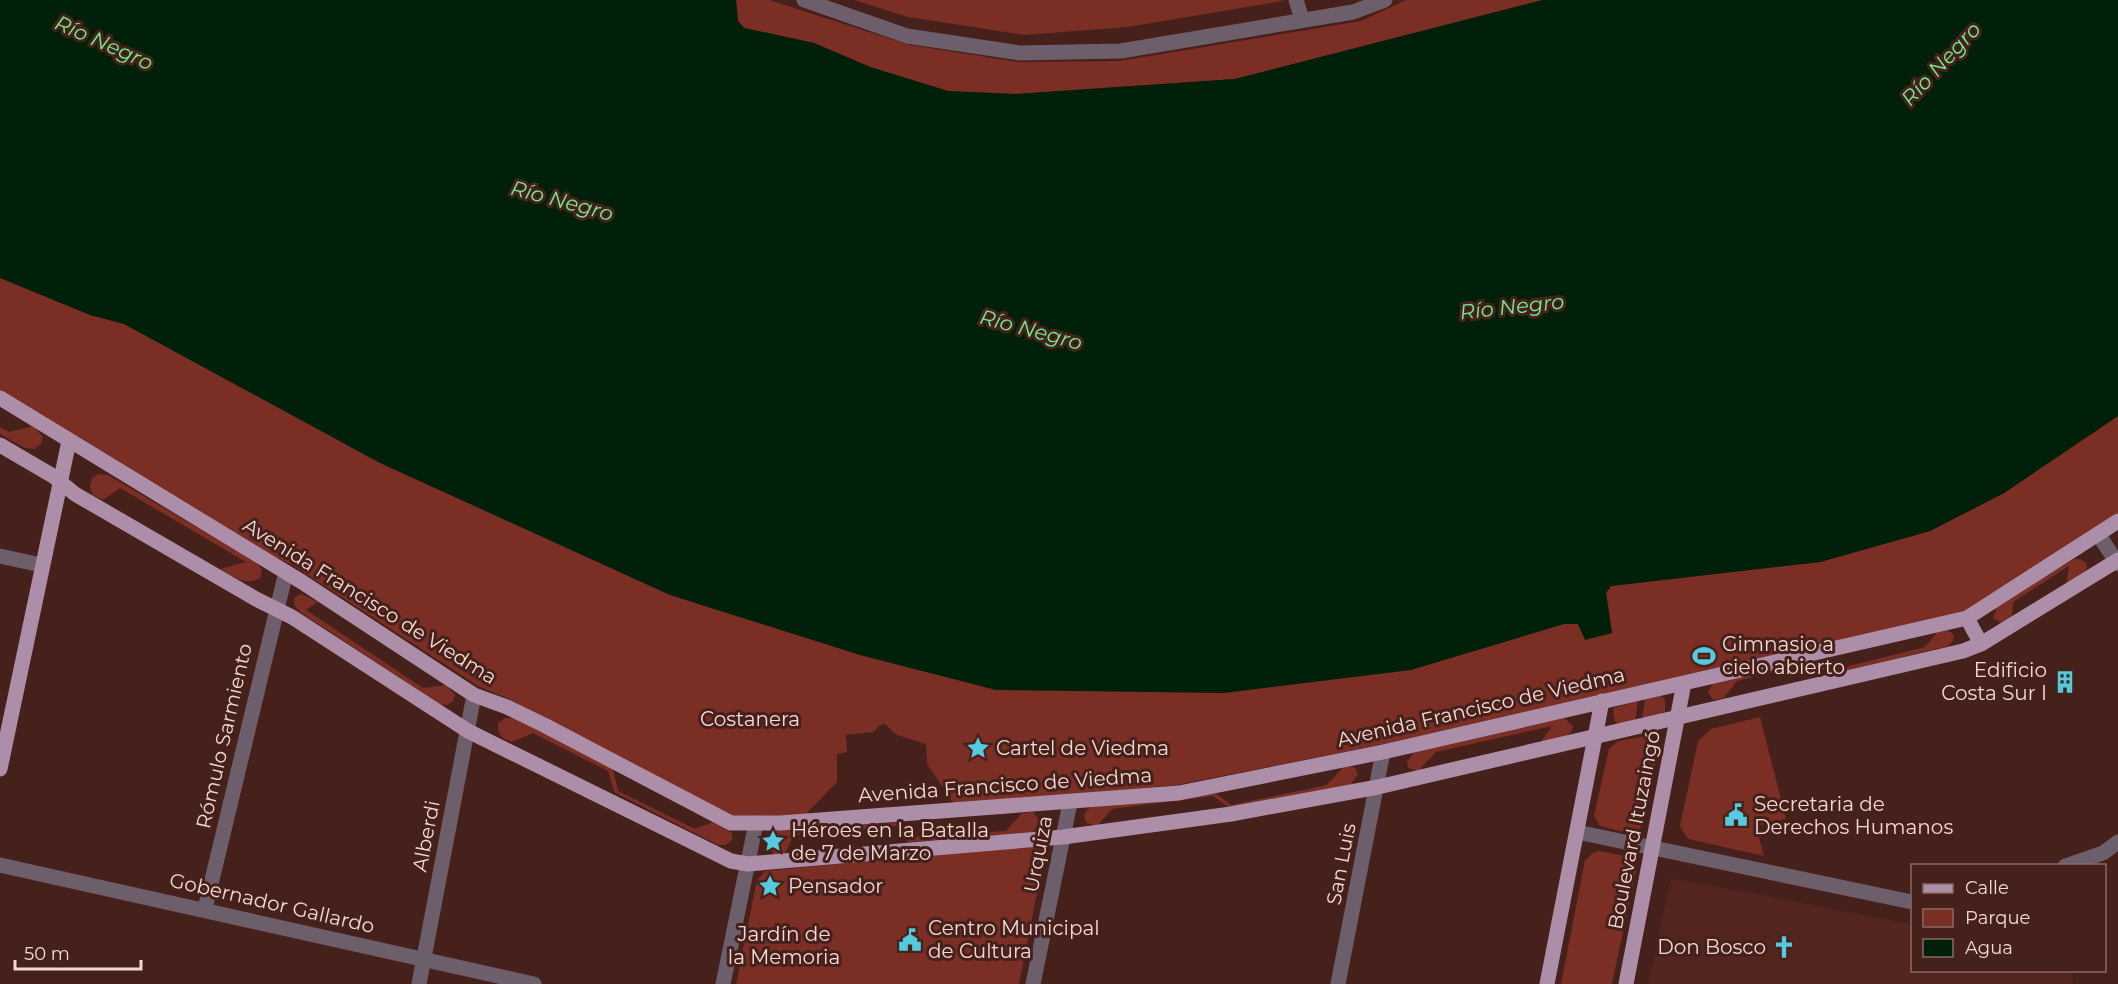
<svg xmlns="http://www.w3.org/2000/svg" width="2118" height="984" font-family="Montserrat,sans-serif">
<rect width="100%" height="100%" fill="#46201a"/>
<!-- built -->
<path fill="#53251e" d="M1671,878l241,46v46l160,1 1,13h-425z"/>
<!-- green -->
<path fill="#7a2e24" d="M736,0h33l141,45 108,17 101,-1 242,-40 45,-21h137l-308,79 -220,15 -67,-3 -78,-24 -56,-24 -70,-15 -6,-7z
M854,0h428v1l-154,26 -104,8 -116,-18z
M0,217l90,98 1474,309h14l8,15 26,-6 -6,-40 5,-7 209,-24 110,-31 74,-38 114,-77v97l-154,99 -580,132 -207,41 -222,20 -28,-41 -1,-20 -29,-9 -12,-11 -5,1 -7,7 -27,3 1,17 -10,2v28l-32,33 -70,2 -226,-118 -31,-13 -184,-120 -29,-14 -265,-162z
M33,426l10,11 -2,7 -7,5 -9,-1 -25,-14v-7l9,5z
M99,474l9,1 148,87 6,8 -2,8c-15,9 -27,-2 -40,-9l26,-7 -126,-74 -17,12 -10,-5 -3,-8 2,-9z
M2074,559h6l6,4 1,5 -4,6 -17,11 3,-19 -56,36 -1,16 -9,6 -10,-6 4,-12z
M301,594l17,8 -12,8 117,78 23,-3 9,10 -2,6 -6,4 -7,-1 -140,-92 -6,-7v-7z
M1945,628l9,7 -1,6 -5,5 -116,28 -23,-11 -72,18 -13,17 -11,2 -5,-8 5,-9 96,-23 24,10 92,-23 14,-17z
M1661,696l4,3v12l-4,3 -19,5 3,-20z
M1638,701l-3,20 -16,3 -5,-3 -1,-13z
M1760,717l26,102 -30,7 8,30 -76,-17 -8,-13 18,-85 13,-12z
M505,718h9l98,48 6,25 77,38 18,-7 19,11v7l-6,5h-8l-104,-53 -6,-21 -75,-38 -21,9c-11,-4 -15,-7 -14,-19z
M1564,718l9,8c-3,15 -21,14 -33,17l12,-17 -116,26 -18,19 -10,-3 -1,-6 7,-10z
M1646,736l7,2 6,10 -16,76c-9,15 -28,5 -43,2l-6,-10 15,-67 9,-8z
M1345,765l10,3 3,6 -8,12 -120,22 -17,-12 -101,13 -15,17 -11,-3 -2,-7 3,-6 6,-4 121,-14 17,13 96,-20z
M1033,812l7,10 -8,11 -124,9 -11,-16 -103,9 -9,19 -11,1 -7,-14 11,-11 122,-8 11,15 95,-6 16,-18z
M1040,845l5,6 -1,6 -25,127h-283l21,-104 8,-9z
M1599,851l31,6 6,14 -24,113h-51l24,-124 8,-7z"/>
<!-- water -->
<path fill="#012009" d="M0,0h736l2,21 6,7 70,15 56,24 78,24 67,3 220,-15 308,-79h575v416l-114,77 -74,38 -110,31 -209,24 -5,7 6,40 -27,7 -7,-16h-14l-153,46 -187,23 -228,-3 -136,-35 -190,-60 -290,-132 -256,-139 -34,-9 -90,-37z"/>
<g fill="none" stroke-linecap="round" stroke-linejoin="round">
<!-- minor -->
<path stroke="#6d5e6b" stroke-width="15" d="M804,0l103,36 113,17 101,-2 232,-39 32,-12
M1296,0l6,19
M2098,534l20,30
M0,556l41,9
M1577,832l335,70
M0,865l534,119
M2065,866l38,-13 15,-11
M205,909l81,-337
M419,984l55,-289
M723,984l33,-161
M1033,984l37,-181
M1338,984l45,-232"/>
<!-- major -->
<path stroke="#ac8ea9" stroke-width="15" d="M0,398l302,184 172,113 33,12 37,18 187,98h49l399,-30 204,-41 584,-134 151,-97
M0,445l53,31 22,18 181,105 36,18 176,114 263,130 17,3 315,-27 168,-23 147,-27 585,-136 18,-7 137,-84
M1967,618l14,26
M0,769l69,-328
M1547,984l55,-283
M1626,984l58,-301"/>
</g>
<!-- icons -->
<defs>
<g id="stadium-bare" transform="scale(1.8)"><path d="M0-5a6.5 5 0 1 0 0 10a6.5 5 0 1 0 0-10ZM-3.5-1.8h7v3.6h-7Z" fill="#54cadd" stroke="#46201a" stroke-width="2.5" paint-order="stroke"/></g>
<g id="building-bare" transform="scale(1.8)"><path d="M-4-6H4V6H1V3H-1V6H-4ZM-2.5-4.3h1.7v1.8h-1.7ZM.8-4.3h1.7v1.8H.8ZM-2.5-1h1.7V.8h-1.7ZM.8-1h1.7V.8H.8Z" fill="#54cadd" stroke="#46201a" stroke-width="2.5" paint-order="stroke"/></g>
<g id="sight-bare" transform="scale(1.8)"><path d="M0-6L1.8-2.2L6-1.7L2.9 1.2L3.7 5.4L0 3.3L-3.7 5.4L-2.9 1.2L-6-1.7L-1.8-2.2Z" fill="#54cadd" stroke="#46201a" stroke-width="2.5" paint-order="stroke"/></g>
<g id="civic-bare" transform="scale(1.8)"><path d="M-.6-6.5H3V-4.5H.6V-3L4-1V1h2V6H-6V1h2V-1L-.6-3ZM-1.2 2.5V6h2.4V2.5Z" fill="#54cadd" stroke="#46201a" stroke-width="2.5" paint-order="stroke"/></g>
<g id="church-bare" transform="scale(1.8)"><path d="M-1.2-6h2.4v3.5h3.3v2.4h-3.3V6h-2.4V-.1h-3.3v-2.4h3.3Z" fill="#54cadd" stroke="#46201a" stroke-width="2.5" paint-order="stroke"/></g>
</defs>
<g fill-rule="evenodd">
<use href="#stadium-bare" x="1704" y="656"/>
<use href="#building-bare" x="2065" y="682"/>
<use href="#sight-bare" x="978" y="748"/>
<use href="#civic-bare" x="1736" y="815"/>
<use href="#sight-bare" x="773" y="841"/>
<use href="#sight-bare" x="770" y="886"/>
<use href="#civic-bare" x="910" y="940"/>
<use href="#church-bare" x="1784" y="947"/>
</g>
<g text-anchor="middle" stroke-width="6" stroke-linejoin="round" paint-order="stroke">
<!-- street labels -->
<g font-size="20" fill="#f2d8d3" stroke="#46201a">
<text transform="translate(370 601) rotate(32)" y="7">Avenida Francisco de Viedma</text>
<text transform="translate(1481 707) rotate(-13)" y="7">Avenida Francisco de Viedma</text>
<text transform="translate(224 736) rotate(-77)" y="7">Rómulo Sarmiento</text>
<text transform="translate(1005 785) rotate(-4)" y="7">Avenida Francisco de Viedma</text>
<text transform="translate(1634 830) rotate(-79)" y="7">Boulevard Ituzaingó</text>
<text transform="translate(426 836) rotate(-79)" y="7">Alberdi</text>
<text transform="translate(1038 854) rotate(-79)" y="7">Urquiza</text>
<text transform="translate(1341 864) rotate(-79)" y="7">San Luis</text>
<text transform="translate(272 903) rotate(13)" y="7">Gobernador Gallardo</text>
</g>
<!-- poi labels -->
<g font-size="20" fill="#f2d8d3" stroke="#46201a" text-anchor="start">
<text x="1722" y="651">Gimnasio a<tspan x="1722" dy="23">cielo abierto</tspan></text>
<text x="2047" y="677" text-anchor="end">Edificio<tspan x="2047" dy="23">Costa Sur I</tspan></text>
<text x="996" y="755">Cartel de Viedma</text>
<text x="1754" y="811">Secretaria de<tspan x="1754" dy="23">Derechos Humanos</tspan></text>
<text x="791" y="837">Héroes en la Batalla<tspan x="791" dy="23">de 7 de Marzo</tspan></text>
<text x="788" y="893">Pensador</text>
<text x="928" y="935">Centro Municipal<tspan x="928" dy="23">de Cultura</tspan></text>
<text x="1766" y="954" text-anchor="end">Don Bosco</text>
</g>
<!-- park labels -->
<g font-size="20" fill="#f9dbd6" stroke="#46201a">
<text x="750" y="726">Costanera</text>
<text x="784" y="941">Jardín de<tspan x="784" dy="23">la Memoria</tspan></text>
</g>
<!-- water labels -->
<g font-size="21" font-style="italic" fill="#6eec8f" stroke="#46201a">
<text transform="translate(104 43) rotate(24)" y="7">Río Negro</text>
<text transform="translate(1941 64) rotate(-47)" y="7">Río Negro</text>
<text transform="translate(562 201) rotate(15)" y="7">Río Negro</text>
<text transform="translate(1512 307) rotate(-6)" y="7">Río Negro</text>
<text transform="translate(1031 330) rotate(15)" y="7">Río Negro</text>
</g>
</g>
<!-- legend -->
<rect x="1911" y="864" width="195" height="108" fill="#46201a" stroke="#8b6a64" stroke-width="1.5"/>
<rect x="1923" y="884" width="30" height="9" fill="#ac8ea9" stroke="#8b6a64" stroke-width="1.5"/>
<text x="1965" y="894" font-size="18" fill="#f2d8d3">Calle</text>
<rect x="1923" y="909" width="30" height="18" fill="#7a2e24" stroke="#8b6a64" stroke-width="1.5"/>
<text x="1965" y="924" font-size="18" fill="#f2d8d3">Parque</text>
<rect x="1923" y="939" width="30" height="18" fill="#012009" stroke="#8b6a64" stroke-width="1.5"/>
<text x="1965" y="954" font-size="18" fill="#f2d8d3">Agua</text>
<!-- scale -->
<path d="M15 960v9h126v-9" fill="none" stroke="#f2d8d3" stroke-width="3"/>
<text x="24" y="960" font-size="18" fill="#f2d8d3" stroke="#46201a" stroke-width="4.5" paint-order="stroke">50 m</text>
</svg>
